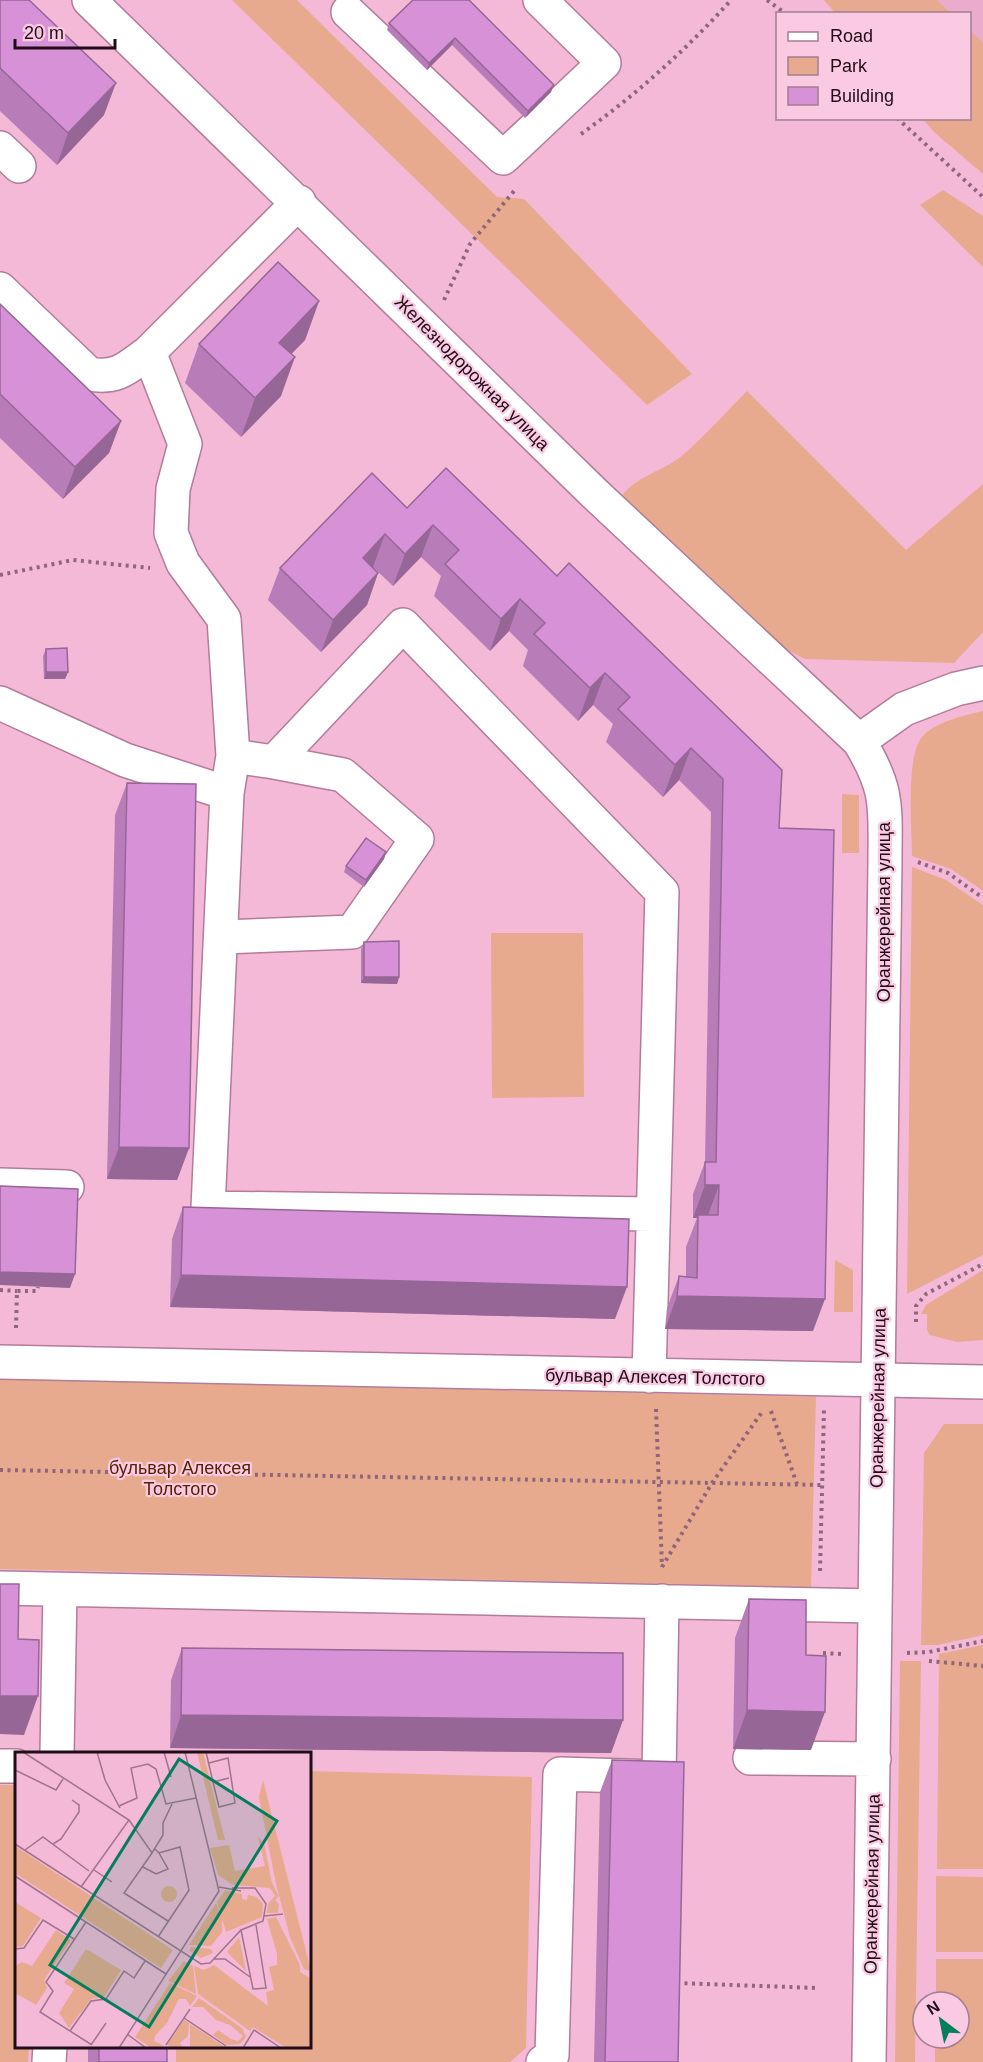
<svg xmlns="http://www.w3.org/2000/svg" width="983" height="2062" font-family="Arial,sans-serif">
<rect width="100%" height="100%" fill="#f4b9d7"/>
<!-- built -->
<path fill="#ebabcc" d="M937,0h46v43l-13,-13v-16l-19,-1z"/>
<!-- green -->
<path fill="#e7aa8e" d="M232,0h65l200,197 27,2 168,175 -45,31z
M824,0h113l14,13h-116z
M970,30l13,13v131l-49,-42 -11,-13 47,-1z
M943,190l40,26v51l-63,-62z
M747,391l159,159 77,-66v148l-29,31 -149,-4 -27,-14 -156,-149c15,-21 43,-25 62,-42 22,-19 42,-42 63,-63z
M983,711v180l-32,-22 -39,-13c0,-26 -7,-102 11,-120 13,-14 42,-21 60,-25z
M842,794l17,1v58h-17z
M912,867l34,13 37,25v350l-76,39z
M491,933h92l1,164 -92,1z
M835,1260l18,10v42h-19z
M983,1270v70l-26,2 -27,-7 -3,-5v-16h-6l5,-9z
M0,1379l816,18 -5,190 -811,-18z
M944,1424h39v211l-45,10h-17l3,-192z
M983,1645v224h-46l2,-215z
M900,1661h21l-6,401h-20z
M309,1771l223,6 -6,271 -16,14h-334v-16h133z
M0,1785h16v261h13l-1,16h-28z
M936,1876l47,1v75h-47z
M936,1959h47v103h-48v-24h24v-36h-23z"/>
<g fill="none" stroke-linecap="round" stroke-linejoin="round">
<!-- minor casing -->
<g stroke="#b37c99" stroke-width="36">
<path id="minor" d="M89,0l505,493 265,248c30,49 26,65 26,119l-16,1202
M348,12l155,146 101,-95 -64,-63
M0,148l19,18
M0,289l89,85c29,5 38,-6 60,-22l150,-150
M0,703l125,57 102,33 6,-37 -9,-137 -41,-56 -12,-30 2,-44 12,-45 -36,-92
M859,741l45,-32 52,-20 27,-6
M233,756l41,6 129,-137 259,267 -13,484
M227,793l-19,415 444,6
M222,937l130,-5 65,-93 -74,-64 -69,-13
M0,1185l67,2
M0,1362l983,20
M0,1588l875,18
M57,1753l3,-163
M750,1758l124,1
M0,1766h16
M49,2062l1,-16
M543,2062l9,-7 8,-281 99,3 3,-176"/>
</g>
<!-- path -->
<path stroke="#8e667b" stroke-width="4" stroke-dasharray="3 4.5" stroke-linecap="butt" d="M767,0l19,14
M897,118l86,79
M581,134c55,-39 105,-84 150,-134
M444,300l26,-56 44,-53
M0,575l73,-15 77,8
M918,862l30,11 35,25
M0,1290l17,1
M916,1322v-16l10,-12 57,-30
M16,1328l1,-37h20l1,-4
M656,1409l6,158
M771,1411l26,73
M0,1470l824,15
M662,1567l50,-84 50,-71
M820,1571l4,-161
M823,1653l19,1
M907,1653l22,-1 54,-11
M929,1661l54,5
M677,1983l140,5"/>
<!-- minor -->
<use href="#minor" stroke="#fff" stroke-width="33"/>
</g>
<!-- wall -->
<path fill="#b87db9" d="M0,0l104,115 -47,50 -57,-54z
M413,0l138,92 -26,26 -73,-73 -25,25 -40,-40 2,-7z
M319,301l-14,39 -14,14 -10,42 -40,41 -56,-54 14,-39z
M0,304l121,117 -12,32 -46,46 -63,-61z
M446,468l333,360 34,503 -148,-2 2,-21 12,-32 7,1v-30l11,-29h-4v-24l12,-32 6,-350 -32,-32 -16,17 -57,-55 7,-18 -20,-19 -15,16 -55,-55 5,-16 -19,-19 -19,20 -56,-55 7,-20 -20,-19 -28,29 -20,-19 5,6 -11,32 -46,47 -53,-52 12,-32 127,-60z
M46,649l22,23 -3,7h-21l-1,-23z
M127,783l62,365 -12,32 -70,-1 8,-364z
M386,852l-2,7 -20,28 -20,-15 2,-6z
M364,942l35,35 -2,7 -36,-1v-34z
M183,1207l432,112 -445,-12 2,-68z
M749,1599l57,56 5,95 -78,-1 2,-111z
M182,1648l441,72 -12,33 -441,-5 1,-68z
M612,1760l66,302h-84l6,-270z
M88,2046h79v16h-79z"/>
<!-- shaded-wall -->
<path fill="#966696" d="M455,38l-3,7 -25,25 2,-7z
M116,83l-12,32 -47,50 11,-32z
M554,85l-3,7 -26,26 3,-7z
M319,301l-14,39 -40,41 14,-38z
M295,357l-14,39 -40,41 14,-39z
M121,421l-12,32 -46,46 12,-32z
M433,525l-12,32 -28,29 12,-32z
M385,534l-12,33 -22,23 12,-32z
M378,573l-11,32 -46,47 12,-32z
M520,599l-11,32 -19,20 11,-32z
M46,672h22l-3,7h-21z
M605,673l-12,32 -15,16 12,-33z
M691,748l-12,32 -16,17 12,-32z
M386,852l-2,7 -20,28 2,-7z
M364,977h35l-2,7 -36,-1z
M119,1147l70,1 -12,32 -70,-1z
M705,1185h14l-12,33 -9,-3 -1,3h-4z
M0,1272l75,2 -5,14 -70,-3z
M181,1275l446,12 -12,32 -445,-12z
M677,1296l148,3 -12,32 -148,-2z
M0,1696h38l-14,39 -24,-1z
M747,1710l78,2 -14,38 -78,-1z
M181,1715l442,5 -12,33 -441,-5z"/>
<!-- building -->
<path fill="#d691d7" stroke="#966696" stroke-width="1.5" d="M0,0h29l87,83 -48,50 -68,-65z
M413,0h56l85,85 -26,26 -73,-73 -26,25 -40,-40z
M278,262l41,39 -40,42 16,14 -40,41 -56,-54z
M0,304l121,117 -46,46 -75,-73z
M446,468l111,108 12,-13 213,207 -3,58 55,2 -9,469 -148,-3 2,-20 18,2 1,-63h20l1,-30h-14v-23h11l7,-383 -32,-31 -16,17 -57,-56 12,-12 -25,-24 -15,15 -56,-54 11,-11 -25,-24 -19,20 -56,-55 14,-14 -26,-25 -28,29 -20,-20 -22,24 15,15 -45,47 -53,-52 92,-95 35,35z
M67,648l1,24h-22v-23z
M127,783l69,1 -7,364 -70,-1z
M366,838l20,14 -20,28 -20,-14z
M399,941v36h-35v-35z
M0,1186l78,3 -3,85 -75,-2z
M183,1207l446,12 -2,68 -446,-12z
M0,1584h19l-1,55 21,1 -1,56h-38z
M749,1599l57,1v55l20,1 -1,56 -78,-2z
M182,1648l441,5v67l-442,-5z
M612,1760l72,2 -6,300h-73z
M99,2046h68v16h-68z"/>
<g text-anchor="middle" stroke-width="4.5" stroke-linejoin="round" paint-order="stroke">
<!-- street labels -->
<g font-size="18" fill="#210d18" stroke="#facae2">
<text transform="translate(472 373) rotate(45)" y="6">Железнодорожная улица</text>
<text transform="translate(884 912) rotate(-90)" y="6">Оранжерейная улица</text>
<text transform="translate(655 1377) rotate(1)" y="6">бульвар Алексея Толстого</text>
<text transform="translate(878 1398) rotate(-89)" y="6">Оранжерейная улица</text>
<text transform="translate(872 1884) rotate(-89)" y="6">Оранжерейная улица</text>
</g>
<!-- park labels -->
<g font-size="18" fill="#582100" stroke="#facae2">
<text x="180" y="1474">бульвар Алексея<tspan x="180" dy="21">Толстого</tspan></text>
</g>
</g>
<!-- overview -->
<g transform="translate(15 1752)">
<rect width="296" height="296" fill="#f4b9d7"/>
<path d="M182,0h6l22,88h-7zM248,28l47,187v4l-6,-2 -14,-32 -14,-53 -17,-87zM243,85l6,6 8,40 7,13 -4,4 4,4 -1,9h-11l1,-9 7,-8 -5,-8 -37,-3 -15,-10 -8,-27 19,-3 6,26 30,-5zM0,94l158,104 -12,18 -146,-95zM146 142a8 8 0 1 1 16 0a8 8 0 1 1-16 0ZM210,138l17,4v5l5,1 1,-5 9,2 6,7 -1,13 -36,15 -9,-30zM0,150l26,16 -18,28 -8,1zM201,151l6,15v14l-11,14 -22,-1zM261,165l24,48v7l10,6v69h-25l-32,-20 -3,4 -52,-37 -4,-28 10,4 10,-5 54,41 -2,-14 8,-2 -5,-23 8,-2v-11l-10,-35zM41,178l15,10 -27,40 3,8 -11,17 -21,-12v-27l7,-4 10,4zM224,185l7,34 -19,-19zM176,195l20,2 2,4 -12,5 -12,-7zM71,197l35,21 -17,27 -13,2 -22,29 -10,-15 15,-24 -10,-6zM169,209l9,5 3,28 -28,-13zM155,231l27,13 -7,10 -4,-7h-7l-12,24 -12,13 -1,5 10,5 -14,1 -15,-10zM184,246l43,30 4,9 -6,7 -13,1 -14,-10 5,-5 13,9 7,2 5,-5 -13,-11 -14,-5 -13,-13h-11zM169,268l5,3 -1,13 -8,7 2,4h-11l-4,-2zM175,272l35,23h4h-39z" fill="#e7aa8e"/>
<path fill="none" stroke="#a0748b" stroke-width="1.5" d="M8,0l106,68 -48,67M82,0l8,28 15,28M149,0l7,25M191,0l7,30 16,-4M194,11l19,-5 7,45 -16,4 -6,-25M0,18l41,20 7,-11M104,54l18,-8 -6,-30 17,-4 8,5 10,35 30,-6M114,68l23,33 11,-18v-12l9,-19M0,92l186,120 9,-1 31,-33 22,-9 3,-17 -11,-16h-23M38,92l8,-5 18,-27v-7l-7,-5M140,97l4,4 21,-6 9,43 -31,47M10,98l18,-13 46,34M137,101l-28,40 44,28M128,115l13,7 12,-5 -9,-16M79,118l18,12M0,124l151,98M204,135l22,4M249,164l19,-2M71,170l-40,60 7,9 -13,21 52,33M226,178l12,59 13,-1 -10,-63M0,197l9,-1 19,-28 31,19M199,207h11l25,18M169,266l42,28M55,279l21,-30 15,-2 18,-28 10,7 11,-17M112,282l19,14M76,293l15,-22M151,293l24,-36M104,296l100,-157 -34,-139M228,296l11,-18 27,18"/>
<path fill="#027e5c" fill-opacity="0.15" stroke="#027e5c" stroke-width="3" d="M164,7l98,62 -128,206 -99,-62z"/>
<rect width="296" height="296" fill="none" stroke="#210d18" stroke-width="3"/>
</g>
<!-- legend -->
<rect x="776" y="12" width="195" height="108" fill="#facae2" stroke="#a37e91" stroke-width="1.5"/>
<rect x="788" y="32" width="30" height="9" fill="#ffffff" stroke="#a37e91" stroke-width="1.5"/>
<text x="830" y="42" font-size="18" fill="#210d18">Road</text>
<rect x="788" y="57" width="30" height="18" fill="#e7aa8e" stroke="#a37e91" stroke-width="1.5"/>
<text x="830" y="72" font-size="18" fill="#210d18">Park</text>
<rect x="788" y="87" width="30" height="18" fill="#d691d7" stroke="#a37e91" stroke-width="1.5"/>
<text x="830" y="102" font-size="18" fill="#210d18">Building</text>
<!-- north arrow -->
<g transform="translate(941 2020) rotate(328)"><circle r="28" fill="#facae2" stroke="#a37e91" stroke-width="1.5"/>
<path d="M0-4.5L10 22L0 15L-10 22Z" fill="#027e5c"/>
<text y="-9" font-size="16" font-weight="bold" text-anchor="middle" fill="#210d18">N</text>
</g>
<!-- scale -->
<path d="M15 39v9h100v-9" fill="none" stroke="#210d18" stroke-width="3"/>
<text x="24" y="39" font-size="18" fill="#210d18" stroke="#facae2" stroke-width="4.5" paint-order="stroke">20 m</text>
</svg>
